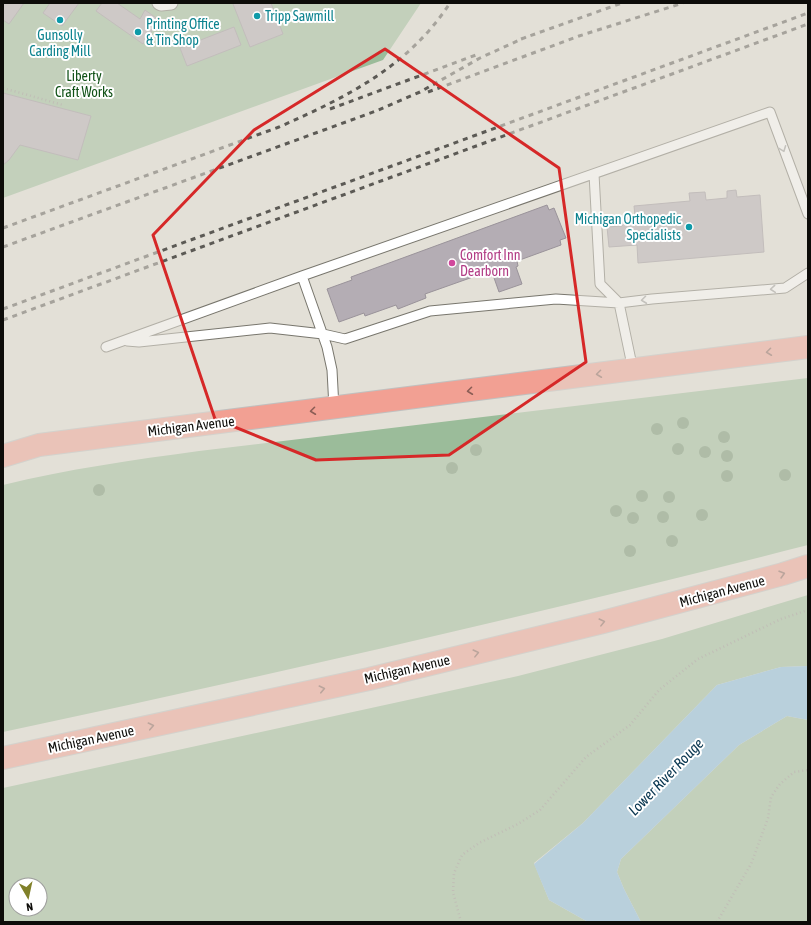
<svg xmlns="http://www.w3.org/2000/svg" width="811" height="925" font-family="'Asap Condensed',sans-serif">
<rect width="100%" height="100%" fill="#e3e0d7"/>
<!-- green -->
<path fill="#9bbc9a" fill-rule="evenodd" d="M3,3h418l-38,57 -380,138z
M808,378v167c-267,68 -536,130 -805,187v-247c65,-16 130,-25 196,-34z
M808,595v71l-27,1 -64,18 -134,138 -49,40 15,37 39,22h-585v-134l515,-112 144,-37zM16,885h24v24h-24z
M787,716l21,4v202h-167l-17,-33 -7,-17 4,-13 118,-114z"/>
<!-- water -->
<path fill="#85bce3" d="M808,666v54l-21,-4 -48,29 -118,114 -4,13 7,17 17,33h-53l-39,-22 -15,-36 49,-41 134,-138 64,-18z"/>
<!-- building -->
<path fill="#b4adb4" stroke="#9a939a" d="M3,3h21l-15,21 -6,-4z
M50,3h29l-17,23 -19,-13z
M102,3h15l23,16 5,-9 14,10 -16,24 -47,-33z
M235,3h36l12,31 -33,13 -17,-43z
M234,27l7,18 -54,21 -7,-18z
M3,93l88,23 -13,44 -58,-15 -11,15 -6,5z
M736,190l1,7 23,-2 4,57 -126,11 -1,-18 -28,2 -2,-20 15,-1v-9l13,-1 -1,-10 56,-5 -1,-8 16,-1 1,8 21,-2v-7z
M547,205l2,5 5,-2 12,30 -6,2 1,5 -44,16 1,5 -2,1 6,17 -23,8 -6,-17 -4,2 -2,-5 -62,22 1,4 -28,11 -2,-4 -31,11 -1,-3 -25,9 -12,-33 25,-9 -1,-3z"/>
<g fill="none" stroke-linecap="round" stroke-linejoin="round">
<!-- service casing -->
<g stroke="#78766d" stroke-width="11">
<path id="service" d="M594,174l6,110 19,19 14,67
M302,276l25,71 5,23 2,38
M127,341l12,1 131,-14 53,6 22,5 85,-28 126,-12 63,4 33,-4 133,-11 23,-15
M106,347l196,-71 468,-164 38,102"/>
</g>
<!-- pedestrian casing -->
<g stroke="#78766d" stroke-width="15">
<path id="pedestrian" d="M159,3l2,1 10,-1"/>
</g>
<!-- primary casing -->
<g stroke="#c0c0bf" stroke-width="24">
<path id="primary" d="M3,456l36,-11 769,-98
M3,758l366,-79 234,-57 180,-48 25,-8"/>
</g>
<!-- path -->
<path stroke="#97958e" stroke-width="2.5" stroke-dasharray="1 3" stroke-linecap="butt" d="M3,88l60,17
M461,922l-8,-30 1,-19 8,-18 17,-12 39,-19 22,-14 46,-53 44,-32 29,-35 39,-31 83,-40 27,-9
M717,922l34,-58 17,-46 3,-21 9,-13 14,-12 14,-2"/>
<!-- service -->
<use href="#service" stroke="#fff" stroke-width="9"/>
<!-- pedestrian -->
<use href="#pedestrian" stroke="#fff" stroke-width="13"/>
<!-- primary -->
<use href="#primary" stroke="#f2a093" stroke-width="22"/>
<!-- rail -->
<path stroke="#5c5a55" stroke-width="3" stroke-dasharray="5 5" stroke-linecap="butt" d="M521,39l101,-36
M428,92l151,-56 104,-33
M330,109l146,-54
M3,228l276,-101c68,-30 129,-60 171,-124
M3,247l373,-136 44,-19 60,-34 46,-21
M3,309l805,-296
M3,320l805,-296"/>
</g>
<!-- trees -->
<g fill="#6f916d">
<circle cx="683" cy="423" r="6"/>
<circle cx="657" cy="429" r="6"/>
<circle cx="724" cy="437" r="6"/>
<circle cx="678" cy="449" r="6"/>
<circle cx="476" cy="450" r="6"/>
<circle cx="705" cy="452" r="6"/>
<circle cx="727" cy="456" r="6"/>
<circle cx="452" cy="468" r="6"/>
<circle cx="785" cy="475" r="6"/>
<circle cx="727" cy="476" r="6"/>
<circle cx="99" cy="490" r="6"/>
<circle cx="642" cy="496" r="6"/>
<circle cx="669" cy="497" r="6"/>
<circle cx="616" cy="511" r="6"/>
<circle cx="702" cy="515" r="6"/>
<circle cx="663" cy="517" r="6"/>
<circle cx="633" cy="518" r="6"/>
<circle cx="672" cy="541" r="6"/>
<circle cx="630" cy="551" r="6"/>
</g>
<!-- one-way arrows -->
<defs><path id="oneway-chevron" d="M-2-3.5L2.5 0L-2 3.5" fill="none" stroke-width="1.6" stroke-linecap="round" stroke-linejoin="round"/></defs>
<g stroke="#9e9e9d">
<use href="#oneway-chevron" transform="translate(783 149) rotate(69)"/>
<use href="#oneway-chevron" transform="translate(773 289) rotate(175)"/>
<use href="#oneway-chevron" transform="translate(644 300) rotate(173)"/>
</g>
<g stroke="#8b5d55">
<use href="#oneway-chevron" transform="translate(769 352) rotate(173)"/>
<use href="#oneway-chevron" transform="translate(599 374) rotate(173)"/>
<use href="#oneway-chevron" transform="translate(470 391) rotate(173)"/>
<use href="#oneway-chevron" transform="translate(313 411) rotate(173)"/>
<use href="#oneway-chevron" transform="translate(782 574) rotate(-16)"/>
<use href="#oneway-chevron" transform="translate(602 622) rotate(-14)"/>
<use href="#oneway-chevron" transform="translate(476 653) rotate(-14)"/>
<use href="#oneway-chevron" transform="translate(322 689) rotate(-13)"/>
<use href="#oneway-chevron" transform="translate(151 726) rotate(-12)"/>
</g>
<!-- marked area -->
<path d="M0 0H811V925H0ZM385,49l174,119 27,194 -137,93 -133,5 -101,-41 -62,-184 101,-105z" fill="#e3e0d7" fill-opacity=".55" fill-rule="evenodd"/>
<path fill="none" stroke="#d62828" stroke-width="3" stroke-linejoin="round" d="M385,49l174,119 27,194 -137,93 -133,5 -101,-41 -62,-184 101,-105z"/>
<!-- markers -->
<g fill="#0f9aa8" stroke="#fff" stroke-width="1.5">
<circle cx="257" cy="16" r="4"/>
<circle cx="60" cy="20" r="4"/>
<circle cx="138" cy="32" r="4"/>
<circle cx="689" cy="227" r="4"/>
</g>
<circle fill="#d1479c" stroke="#fff" stroke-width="1.5" cx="452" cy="263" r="4"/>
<g text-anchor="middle" stroke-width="4" stroke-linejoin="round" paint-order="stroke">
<!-- culture labels -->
<g font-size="14" fill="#0d838f" stroke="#fff" text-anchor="start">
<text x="265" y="21">Tripp Sawmill</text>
<text x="146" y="29">Printing Office<tspan x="146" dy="16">&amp; Tin Shop</tspan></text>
<text x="60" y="40" text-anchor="middle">Gunsolly<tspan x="60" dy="16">Carding Mill</tspan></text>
<text x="681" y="224" text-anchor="end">Michigan Orthopedic<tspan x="681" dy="16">Specialists</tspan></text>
</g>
<!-- park labels -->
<g font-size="14" fill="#105116" stroke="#fff">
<text x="84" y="81">Liberty<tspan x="84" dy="16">Craft Works</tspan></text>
</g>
<!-- hotel labels -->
<g font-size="14" fill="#b23c85" stroke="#fff" text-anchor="start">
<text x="460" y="260">Comfort Inn<tspan x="460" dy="16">Dearborn</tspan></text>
</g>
<!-- street labels -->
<g font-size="14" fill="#0d0c09" stroke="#fff">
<text transform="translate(191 426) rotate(-7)" y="5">Michigan Avenue</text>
<text transform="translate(722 591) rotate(-15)" y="5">Michigan Avenue</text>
<text transform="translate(407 669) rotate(-13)" y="5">Michigan Avenue</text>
<text transform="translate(91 739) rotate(-12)" y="5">Michigan Avenue</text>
</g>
<!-- water labels -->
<g font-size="15" font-style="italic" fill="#07354f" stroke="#fff">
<text transform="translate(666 777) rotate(-46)" y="5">Lower River Rouge</text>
</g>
</g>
<!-- border -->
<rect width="811" height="925" fill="none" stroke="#0d0c09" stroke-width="8"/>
<!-- north arrow -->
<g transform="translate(28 897) rotate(171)"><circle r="19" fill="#ffffff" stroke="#9e9e9d"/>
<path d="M0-3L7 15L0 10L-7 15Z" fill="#808029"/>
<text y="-6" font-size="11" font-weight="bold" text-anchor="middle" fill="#0d0c09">N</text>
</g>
</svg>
